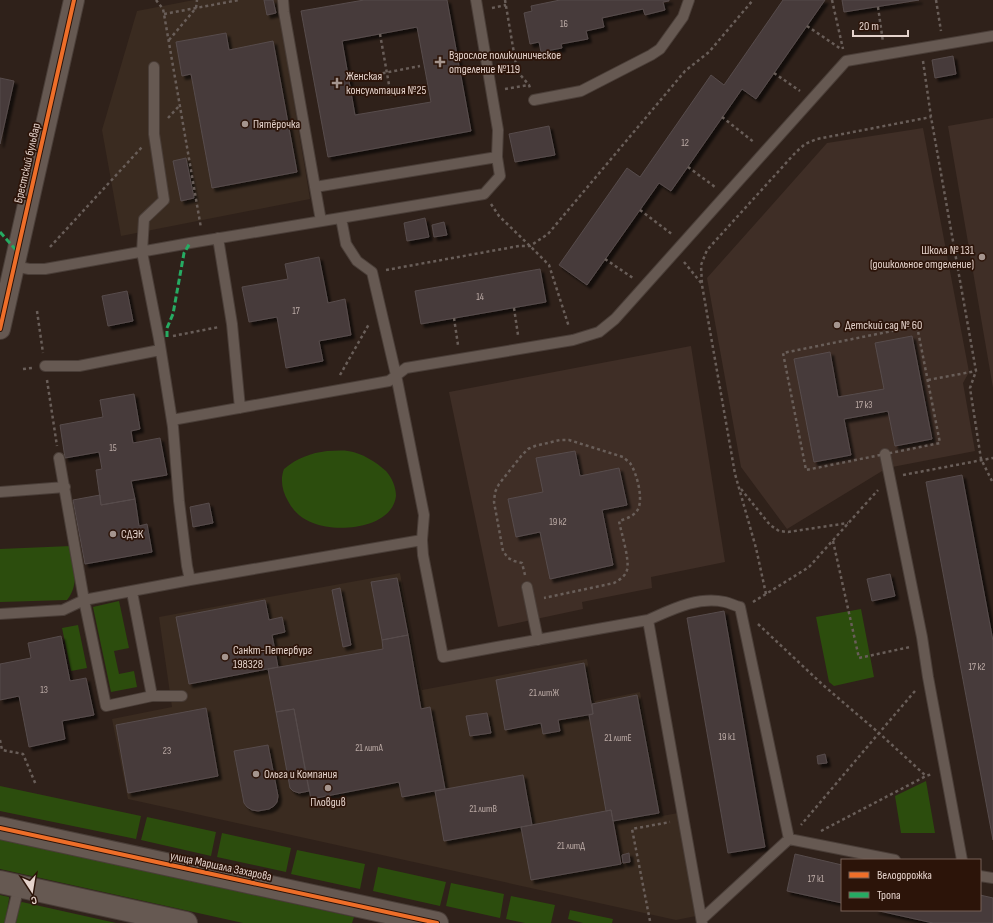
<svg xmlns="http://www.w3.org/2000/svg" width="993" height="923" font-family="'Sofia Sans Condensed',sans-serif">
<defs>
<filter id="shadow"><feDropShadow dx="3.5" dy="3.5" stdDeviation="1" flood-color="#0009"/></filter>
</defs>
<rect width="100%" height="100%" fill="#2f211a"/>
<!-- commercial -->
<path fill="#3a2b20" d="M194,0h83l33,199 -189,37 -19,-106 35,-119z
M400,573l22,117 165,-31 8,42 45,-9 22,124 16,-3 18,103 -20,4 -548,-121 -16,-80 60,-12 -13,-90z"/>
<!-- education -->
<path fill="#3f2e26" d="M993,118v270l-45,-262z
M923,128l46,244 -6,11 12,68 -88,17 -100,61 -46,-62 -34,-189 120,-135z
M691,346l34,216 -74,15 1,11 -70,14 1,7 -85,18 -49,-235z"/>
<!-- green -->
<path fill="#2c4d0d" d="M327,451c7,0 14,-1 21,0 14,2 28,11 38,20 6,7 10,16 10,25 -4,33 -60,37 -83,27 -11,-4 -20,-12 -25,-22 -6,-10 -8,-22 -4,-32 13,-11 27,-16 43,-18z
M71,546c3,18 9,38 -4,54l-67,2v-53z
M119,601l10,47 -15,3 5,23 15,-3 3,16 -26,5 -18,-85z
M861,609l13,68 -40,9 -5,-4 -13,-65z
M78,625l9,43 -16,3 -9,-43z
M926,781l9,52h-34l-6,-37z
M0,786l141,30 -5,23 -136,-28z
M147,817l69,15 -5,24 -70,-16z
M222,833l69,15 -5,24 -69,-15z
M0,839l354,78 -2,6h-109l-243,-54z
M297,850l68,14 -5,25 -69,-15z
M378,867l68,15 -6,24 -67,-15z
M451,883l53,11 -4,24 -54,-12z
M0,895l9,2v2l-4,24h-5z
M511,896l44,9 -4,18h-26l-19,-4z
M22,902l94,21h-100l4,-20z
M570,910l43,9 -1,4h-29l-15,-4z"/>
<!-- building -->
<path fill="#473b3b" stroke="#574c4c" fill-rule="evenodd" filter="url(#shadow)" d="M264,0h9l3,13 -9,2z
M364,0h83l24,131 -143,26 -27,-146zM417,27l14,75 -76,13 -13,-74z
M560,0h109v1l-6,1 2,8 -20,5 -2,-6 -41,9 2,9 -18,4 2,8 -27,5 1,4 -21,4 -2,-10 -9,2 -6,-31 8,-2 -1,-5z
M783,0h42l-69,99 -14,-10 -71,102 -12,-8 -72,102 -28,-20 68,-97 13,9 71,-102 13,10z
M842,0h77l-75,12z
M226,33l3,17 44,-9 24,131 -85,16 -21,-114 -9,2 -6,-34z
M953,56l3,18 -21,4 -3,-18z
M0,78l14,3 -14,63z
M549,126l6,29 -40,7 -6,-28z
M186,158l8,40 -13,3 -8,-40z
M425,218l4,19 -22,4 -3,-18z
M444,222l3,13 -13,2 -2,-12z
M319,257l9,46 17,-4 6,36 -32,6 4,20 -37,7 -9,-51 -28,5 -7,-35 46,-8 -3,-15z
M540,269l6,33 -125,22 -6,-33z
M127,291l6,30 -25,5 -6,-30z
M912,336l20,103 -37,7 -7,-35 -44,8 7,36 -37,7 -20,-103 36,-7 8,45 46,-8 -9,-46z
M134,394l6,35 -9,2 2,12 27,-5 7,37 -36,6 4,18 -34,6 -5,-35 6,-1 -3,-17 -34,6 -5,-33 43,-8 -3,-17z
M575,451l5,25 39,-8 8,37 -25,5 11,55 -63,14 -10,-47 -24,5 -8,-38 35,-7 -7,-34z
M962,475l31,166v199l-67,-358z
M100,495l1,10 34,-6 4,27 8,-2 5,28 -67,12 -12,-64z
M209,503l4,20 -20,4 -3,-20z
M890,574l5,22 -23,5 -5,-22z
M397,578l11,57 -26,5 -11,-58z
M340,588l11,57 -8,2 -11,-57z
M265,600l4,20 13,-3 3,15 -13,3 6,32 -89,17 -13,-67z
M724,611l41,236 -37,6 -41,-235z
M408,635l13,74 9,-2 15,82 -43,8 -3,-15 -88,17 -17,-90 -18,3 -8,-43 115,-20 -1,-9z
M61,636l9,45 16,-3 8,37 -32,6 3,18 -36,8 -10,-51 -19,4v-36l31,-6 -3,-15z
M584,663l9,51 -35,6 2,11 -17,3 -2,-11 -36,7 -9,-50z
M637,695l22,118 -46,8 -2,-11 -5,1 -17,-96 4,-1 -1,-10z
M206,708l12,68 -90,17 -12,-68z
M294,709l15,82 -10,2 -6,-2 -3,-3 -14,-76z
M487,713l4,20 -21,3 -4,-20z
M268,745l10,51 -1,6 -3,4 -5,3 -11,2 -6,-1 -5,-3 -3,-4 -10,-52z
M825,754l2,9 -9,1 -1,-8z
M523,775l9,50 -88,16 -9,-50z
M611,810l10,54 -90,16 -10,-53z
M629,853l1,9 -7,1 -1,-8z
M795,854l47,11v38l-55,-12z
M980,895l13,3v25h-60l-58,-13h105z"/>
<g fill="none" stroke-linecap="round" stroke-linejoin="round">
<!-- service casing -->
<g stroke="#4a3e38" stroke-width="12">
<path id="service" d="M283,0l1,12 37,209
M154,67v67l10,66 -20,19 -2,33 17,87 14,88 6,74 8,65 3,14
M534,100l47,-9 70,-36 9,-6 23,-32 6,-17
M315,187l182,-30
M341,218l5,26 11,17 15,11 24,103 28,140 -2,25
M218,238l14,86 8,84
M14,266l15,3h16l145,-26 294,-49 16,-18 -3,-19 1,-27 -22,-130
M45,366h34l81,-16
M172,420l217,-39 17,-13 167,-28 26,-8 16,-13 231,-258 147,-25
M885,454l37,183 6,40 34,183
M59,458l25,142 22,106 46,-10
M0,492l65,-5
M527,587l11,53
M132,592l20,104h30
M0,614l63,-4 21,-10 106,-20 232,-40 1,15 20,102 54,-10 151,-27 54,303
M648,620c25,-11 50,-24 77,-18 5,1 10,4 15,5l49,232
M980,876l13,2
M702,919l87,-80 106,21
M10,923l9,-37"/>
</g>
<!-- minor casing -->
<g stroke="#4a3e38" stroke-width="22">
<path id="minor" d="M0,329l74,-329"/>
</g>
<!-- tertiary casing -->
<g stroke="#4a3e38" stroke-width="24">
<path id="tertiary" d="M0,828l437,95
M0,882l186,41"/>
</g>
<!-- path -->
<path stroke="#695e59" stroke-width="2.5" stroke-dasharray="3 3" stroke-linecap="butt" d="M156,0l7,9 1,5 37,214
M505,0l12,71 12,14 1,3
M832,0l11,49
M936,0l5,31
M878,7l5,35
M492,8l14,-3
M164,14l75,-14
M807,26l34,23
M380,34l11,62
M169,40l27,-32 1,-8
M923,61l8,56 45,254 -6,17 11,71 12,24
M774,73l26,18
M353,79l67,-13
M505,89l24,-4
M722,117l33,26
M168,118l12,-13
M688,167l27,20
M491,204l8,12 31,30 19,19 20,62
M640,210l33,25
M50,247l92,-100
M605,259l28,19
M684,262l18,22
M386,270l133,-24h11l18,-12 137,-163 24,-19 44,-52
M514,308l4,27
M37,311l6,42
M454,318l4,27
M917,326l23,117 -134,27 -23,-117z
M173,336l46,-9
M23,369l9,-1
M340,375l29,-51
M47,380l10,66
M928,380l48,-9
M903,475l90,-17
M741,489l29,36 9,6 9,1 60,-9
M833,541l26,117 51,-11
M525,575l-3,-12 -8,-2 -6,-3 -5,-7 -9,-49 1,-10 4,-8 23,-29 6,-6 7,-3 25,-6h9l54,17c2,2 5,4 7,6 7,10 15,40 6,49 -4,5 -11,7 -17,9 2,11 11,39 8,49 -2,7 -8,10 -13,13l-70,15
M766,594l-10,-46 -21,-74 -33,-189 -1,-20 6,-15 89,-98 9,-8 12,-5 114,-22
M753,602l13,-8 43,-27 69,-77
M758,624l65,61 56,48 -78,92
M915,691l-36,42 47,43
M0,740l2,10 21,4 13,31
M821,831l105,-55 6,-2
M650,921l-18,-92 38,-7"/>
<!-- service -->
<use href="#service" stroke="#665952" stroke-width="10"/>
<!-- minor -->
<use href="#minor" stroke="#665952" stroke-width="20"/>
<!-- tertiary -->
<use href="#tertiary" stroke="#665952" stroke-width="22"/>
<!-- quiet -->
<path stroke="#26ab63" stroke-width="3" stroke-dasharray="6 3" stroke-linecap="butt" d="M0,232l17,19
M167,337v-9l6,-14 11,-61 6,-10"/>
<!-- cycleway casing -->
<g stroke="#2c1409" stroke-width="6">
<path id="cycleway" d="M0,329l74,-329
M0,828l437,95"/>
</g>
<!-- cycleway -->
<use href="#cycleway" stroke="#ee6e29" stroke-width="4"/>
</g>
<!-- markers -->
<g fill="#a5958e" stroke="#2c1409" stroke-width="1.5">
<path d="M438 56h4v4h4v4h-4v4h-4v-4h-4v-4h4z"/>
<path d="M335 77h4v4h4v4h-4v4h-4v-4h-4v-4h4z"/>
<circle cx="245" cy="124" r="4"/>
<circle cx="982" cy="257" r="4"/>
<circle cx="837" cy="325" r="4"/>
<circle cx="113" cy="534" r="4"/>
<circle cx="225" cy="657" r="4"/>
<circle cx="256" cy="774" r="4"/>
<circle cx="328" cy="788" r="4"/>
</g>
<g text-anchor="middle" stroke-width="3.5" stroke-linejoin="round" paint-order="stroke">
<!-- number labels -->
<g font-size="10" fill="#beada8">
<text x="564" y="27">16</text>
<text x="685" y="146">12</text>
<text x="480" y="300">14</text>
<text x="296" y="314">17</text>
<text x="864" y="408">17 к3</text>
<text x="113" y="451">15</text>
<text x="558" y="525">19 к2</text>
<text x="977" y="670">17 к2</text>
<text x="44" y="693">13</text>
<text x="544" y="696">21 литЖ</text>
<text x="727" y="740">19 к1</text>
<text x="618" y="741">21 литЕ</text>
<text x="369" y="751">21 литА</text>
<text x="167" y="754">23</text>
<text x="483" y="812">21 литВ</text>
<text x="571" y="849">21 литД</text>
<text x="816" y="882">17 к1</text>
</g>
<!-- poi labels -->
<g font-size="12" fill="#e5d3cc" stroke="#2c1409" text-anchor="start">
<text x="449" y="59">Взрослое поликлиническое<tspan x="449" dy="14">отделение №119</tspan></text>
<text x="346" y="80">Женская<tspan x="346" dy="14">консультация №25</tspan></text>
<text x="253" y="128">Пятёрочка</text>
<text x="974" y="254" text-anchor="end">Школа № 131<tspan x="974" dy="14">(дошкольное отделение)</tspan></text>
<text x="845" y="329">Детский сад № 60</text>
<text x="121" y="538">СДЭК</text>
<text x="233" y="654">Санкт-Петербург<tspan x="233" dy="14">198328</tspan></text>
<text x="264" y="778">Ольга и Компания</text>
<text x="328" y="806" text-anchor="middle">Пловдив</text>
</g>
<!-- street labels -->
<g font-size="12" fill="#e5d3cc" stroke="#2c1409">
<text transform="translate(27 163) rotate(-77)" y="4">Брестский бульвар</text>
<text transform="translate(221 866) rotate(12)" y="4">улица Маршала Захарова</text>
</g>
</g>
<!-- legend -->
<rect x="841" y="859" width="140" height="52" fill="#2c1409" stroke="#766057"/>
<rect x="849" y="872" width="20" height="6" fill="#ee6e29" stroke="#766057"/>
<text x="877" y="879" font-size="12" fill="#e5d3cc">Велодорожка</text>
<rect x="849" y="892" width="20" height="6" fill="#26ab63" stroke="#766057"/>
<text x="877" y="899" font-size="12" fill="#e5d3cc">Тропа</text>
<!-- north arrow -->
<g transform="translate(32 891) rotate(168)" stroke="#2c1409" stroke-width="3" paint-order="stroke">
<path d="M0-3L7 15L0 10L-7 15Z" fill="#e5d3cc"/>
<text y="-6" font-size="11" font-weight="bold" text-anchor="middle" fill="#e5d3cc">С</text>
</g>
<!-- scale -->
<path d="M853 30v6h55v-6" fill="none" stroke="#e5d3cc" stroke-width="2"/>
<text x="859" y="30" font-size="12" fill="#e5d3cc" stroke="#2c1409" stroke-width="3" paint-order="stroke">20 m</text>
</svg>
